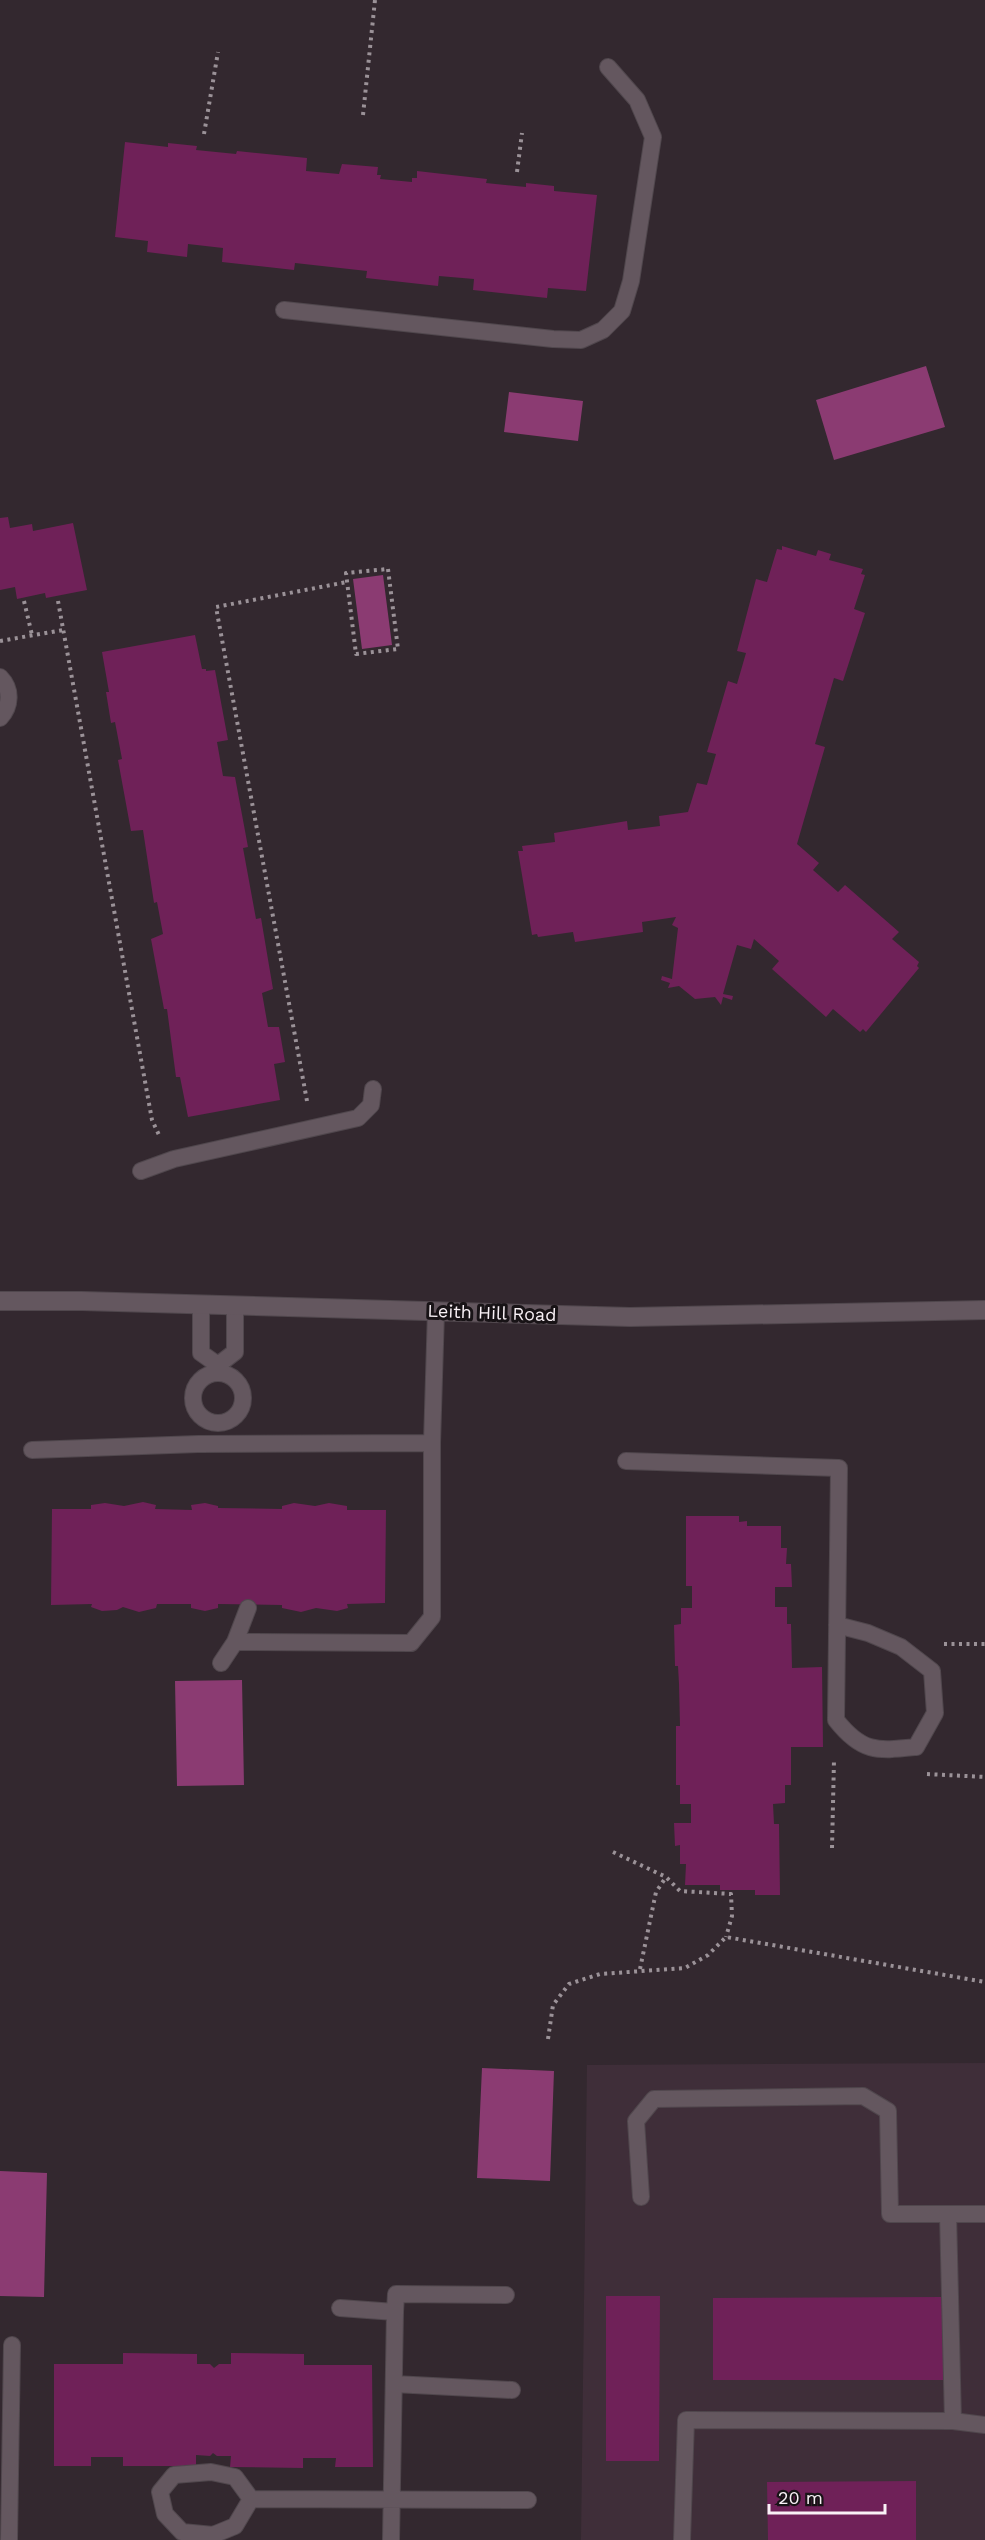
<svg xmlns="http://www.w3.org/2000/svg" width="985" height="2540" font-family="'Work Sans',sans-serif">
<rect width="100%" height="100%" fill="#33282f"/>
<!-- built -->
<path fill="#3f2e39" d="M985,2063v477h-404l6,-475z"/>
<!-- water -->
<path fill="#8b3b72" d="M926,366l19,61 -111,33 -18,-60z
M509,392l74,9 -5,40 -74,-9z
M383,575l9,70 -30,4 -9,-70z
M242,1680l2,105 -67,1 -2,-105z
M482,2068l72,3 -4,110 -73,-3z
M0,2171l47,2 -3,124 -44,-1z"/>
<!-- building -->
<path fill="#6f2158" d="M125,142l43,5v-4l29,3 -1,4 40,4 1,-3 70,7 -1,13 33,3 3,-10 36,3 -1,8h4l-1,4 32,3v-4h5v-7l70,8 -1,4 40,4v-4l28,3v5l43,4 -11,96 -38,-3 -1,10 -74,-8 1,-11 -35,-3 -1,10 -72,-8 1,-7 -72,-8 -1,7 -72,-8 1,-14 -35,-4 -1,13 -40,-5 1,-11 -33,-4z
M8,517l2,11 22,-4 1,7 40,-8 14,67 -41,8 -1,-5 -28,6 -2,-12 -15,3v-72z
M782,546l34,10 2,-6 13,4 -2,6 34,9 -2,5 4,1 -11,34 11,4 -22,68 -9,-3 -19,66 10,3 -28,97 22,19 -6,7 25,22 7,-7 54,47 -7,7 27,23 -2,4 2,2 -53,64 -3,-3 -3,3 -27,-23 -7,8 -54,-48 7,-8 -25,-22 -3,10 -14,-4 -14,49 10,2 -1,4 -9,-3 -2,8 -6,-8 -20,2 -16,-13 -11,2 2,-5 -9,-3 1,-4 10,3 6,-51 -6,-3 4,-8 -34,5 1,10 -68,10 -2,-10 -35,5 -1,-3 -5,1 -14,-84h5l-1,-5 33,-4 -1,-9 73,-12 1,9 32,-4 -1,-10 29,-4 9,-29 10,2 9,-31 -9,-2 21,-71 9,3 9,-31 -9,-2 19,-72 11,3 10,-33 5,1z
M195,635l7,34h4v2l9,-1 13,70 -11,2 6,34 12,1 13,70 -5,1 13,71 5,-1 12,71 -11,4 6,34h11l6,35 -11,2 6,36 -92,17 -8,-40h-4l-9,-68h-3l-13,-70 12,-5 -6,-32 -3,1 -11,-73 -12,1 -13,-71 4,-1 -7,-37 -4,1 -5,-31h3l-7,-40z
M143,1502l13,3 -1,4 37,1 -1,-5 14,-2 13,3v2l64,1v-3l12,-3 21,3 14,-3 18,3v4h39l-1,93 -38,1 1,4 -11,3 -21,-3 -15,4 -19,-4v-3l-64,-1v4l-13,3 -14,-3v-4h-34l-1,4 -17,4 -16,-5 -6,3 -15,1 -11,-4 1,-3 -41,1 1,-96h39v-4l14,-2 19,3z
M686,1516h53v6l8,-1v5h34v22h6l-1,16h5l1,23h-17v20h12v17h4l1,44 30,-1 1,80h-32v38h-6v18l-12,1 1,20h5l1,71h-25v-5h-35v-5h-35l1,-21h-6v-19l-5,1 -1,-23h17v-19h-11v-19h-4v-59h4l-1,-42 -1,-18h-3l-1,-41 7,-1v-16h11v-22h-6z
M606,2296h54l-1,165h-53z
M944,2297v83h-231v-82z
M123,2353l74,1v10h13l4,4 5,-4h12v-11l73,1v11h68l1,102h-38l1,-9h-33v10l-73,-1 1,-11h-14l-4,-3 -3,3 -14,-1v11h-73v-9h-32v9h-37v-102h69z
M916,2481v59h-148l-1,-58z"/>
<g fill="none" stroke-linecap="round" stroke-linejoin="round">
<!-- lane casing -->
<g stroke="#50474d" stroke-width="18">
<path id="lane" d="M284,310l269,29 28,1 22,-10 19,-19 9,-30 22,-144 -16,-37 -29,-33
M0,677c12,12 11,29 0,41
M141,1171l33,-12 184,-41 13,-13 2,-16
M201,1305v48l17,12
M218,1365l17,-13v-46
M193 1398a25 25 0 1 1 50 0a25 25 0 1 1-50 0Z
M432,1443l4,-132
M32,1450l166,-6 234,-1v174l-21,26 -176,-1 -14,21
M626,1461l213,7 -3,252c26,33 41,31 80,27l19,-34 -3,-42 -31,-24 -33,-14 -31,-8
M235,1642l13,-34
M641,2197l-5,-76 18,-22 209,-3 25,15 2,103h95
M948,2214l5,207 32,4
M340,2308l55,4 1,-18 110,1
M394,2384l118,6
M251,2499l-16,27 -22,9 -31,-3 -17,-18 -5,-22 14,-17 37,-3 24,5 16,22 277,1
M9,2540l3,-195
M391,2540l4,-228
M682,2540l4,-120 267,1"/>
</g>
<!-- street casing -->
<g stroke="#50474d" stroke-width="20">
<path id="street" d="M0,1301h82l548,16 355,-7"/>
</g>
<!-- path -->
<path stroke="#9b9298" stroke-width="4" stroke-dasharray="3 4.5" stroke-linecap="butt" d="M363,115l12,-115
M204,134l14,-82
M517,172l5,-39
M388,569l10,80 -42,5 -10,-81z
M24,601l8,34
M58,601l94,519 7,15
M0,641l63,-11
M307,1101l-91,-494 131,-25
M944,1644h41
M927,1774l58,3
M832,1848l2,-88
M613,1852l53,25 14,14 51,3 1,22 -6,21
M640,1969l16,-77 10,-15
M548,2039l5,-34 16,-21 31,-10 85,-6 23,-13 18,-18 259,45"/>
<!-- lane -->
<use href="#lane" stroke="#64575f" stroke-width="16"/>
<!-- street -->
<use href="#street" stroke="#64575f" stroke-width="18"/>
</g>
<g text-anchor="middle" stroke-width="6" stroke-linejoin="round" paint-order="stroke">
<!-- street labels -->
<g font-size="18" fill="#f9f1f6" stroke="#181316">
<text transform="translate(492 1313) rotate(2)" y="6">Leith Hill Road</text>
</g>
</g>
<!-- scale -->
<path d="M769 2504v9h116v-9" fill="none" stroke="#f9f1f6" stroke-width="3"/>
<text x="778" y="2504" font-size="18" fill="#f9f1f6" stroke="#181316" stroke-width="4.5" paint-order="stroke">20 m</text>
</svg>
